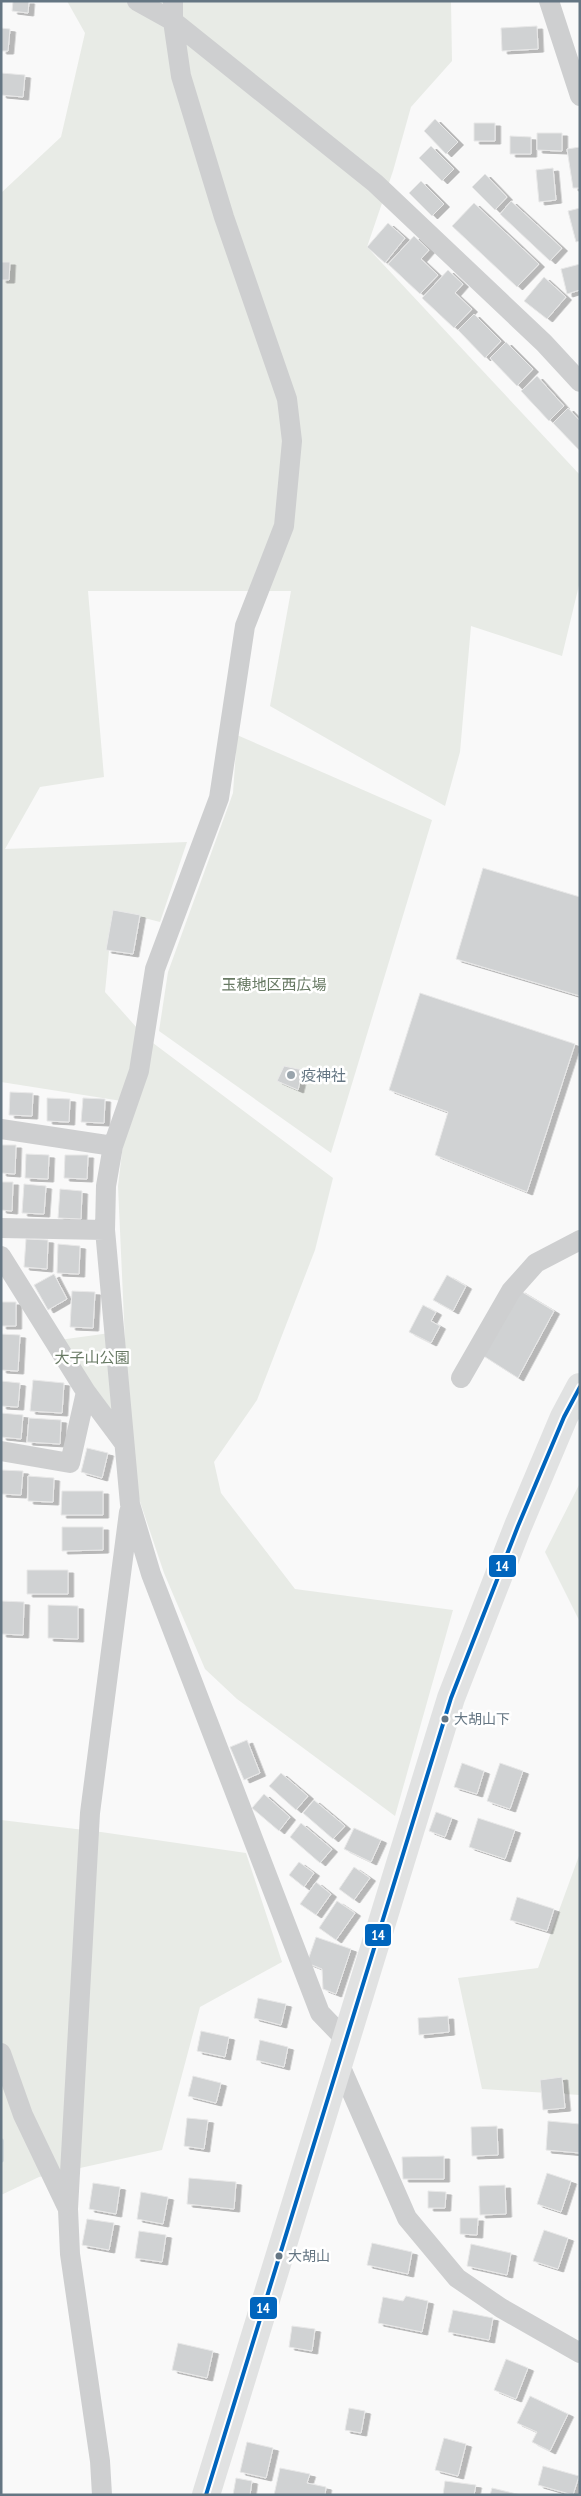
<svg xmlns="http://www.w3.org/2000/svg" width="581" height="2496" font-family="'PT Sans Narrow','Noto Sans JP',sans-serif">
	<defs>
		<filter id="shadow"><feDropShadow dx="5.5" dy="3" stdDeviation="0" flood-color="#0004"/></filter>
	</defs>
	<rect width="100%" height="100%" fill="#f9f9f9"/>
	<path fill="#e8ebe6" d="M67 1H451L452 61 411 107 393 171 367 247 580 475V581L562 656 471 626 460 752 445 806 270 706 291 591H88L104 777 40 787 5 849 187 842 160 922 113 910 105 992 145 1037 333 1178 315 1250 257 1400 214 1462 221 1493 295 1589 453 1610 395 1816 237 1699 205 1669 164 1573 131 1475 118 1186 128 1102 1 1082V193L61 137 85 33Z
		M237 735 432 820 331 1153 159 1031 168 972 233 793Z
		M110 1333 120 1430 59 1340Z
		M580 1483V1622L545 1552Z
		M1 1820 101 1832 246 1853 282 1962 200 2007 162 2150 39 2177 1 2195Z
		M580 1853V2095L482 2089 458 1978 538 1968Z"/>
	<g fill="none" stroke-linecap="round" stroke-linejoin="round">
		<path stroke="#ced6d9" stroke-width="5.5" d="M1 2141V2160"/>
	</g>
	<path fill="#d0d2d3" stroke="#e8e8e8" filter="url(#shadow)" d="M13 1H29L28 13 12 11Z
		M537 26 538 49 502 51 501 28Z
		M1 28 10 29 8 51H1Z
		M1 73 25 75 23 97 1 95Z
		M435 119 458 142 446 154 424 131Z
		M474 123H495V141H474Z
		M537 133H562V151L537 150Z
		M510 136 531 137V154H510Z
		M431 146 454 169 442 181 419 158Z
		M580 147V188H573L567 149Z
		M553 168 556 200 539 202 536 170Z
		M485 174 507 197 495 210 472 187Z
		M421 181 444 204 432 216 409 193Z
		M511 201 562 248 550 261 500 214Z
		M474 203 539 264 517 287 452 226Z
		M580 208V241L576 242 568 211Z
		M388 223 405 238 385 263 367 247Z
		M414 236 429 250 421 259 438 275 420 294 388 264Z
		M1 262H10L9 280H1Z
		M580 264V290L567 294 561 269Z
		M448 270 463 284 455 293 472 309 454 328 422 298Z
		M544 277 566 297 547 319 524 301Z
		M474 314 501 341 485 358 458 330Z
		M506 342 533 369 517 386 490 358Z
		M537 376 564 406 549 421 521 391Z
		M568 408 580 421V451L553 423Z
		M483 868 580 897V996L456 959Z
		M113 910 140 915 133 954 106 950Z
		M420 993 575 1044 527 1192 435 1155 448 1112 389 1090Z
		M284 1066 303 1070 298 1090 277 1081Z
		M10 1092 33 1093 32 1116 9 1115Z
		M47 1098 70 1099 69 1122 47 1121Z
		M83 1098 105 1099 104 1123 81 1122Z
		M1 1145H16L15 1174 1 1173Z
		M26 1154 49 1155 48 1179 25 1178Z
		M65 1155H88L87 1179 64 1178Z
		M1 1182H13L12 1211 1 1210Z
		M24 1184 46 1186 44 1214 22 1213Z
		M60 1189 82 1191 81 1219 58 1218Z
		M26 1239 48 1240 47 1269 24 1267Z
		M58 1244 80 1246 79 1274 57 1273Z
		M54 1274 67 1299 48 1310 34 1285Z
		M447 1275 466 1286 453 1311 433 1300Z
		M519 1290 554 1311 518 1378 482 1355Z
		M72 1291 95 1292 93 1328 70 1327Z
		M1 1302H16V1326H1Z
		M423 1305 436 1312 431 1321 440 1326 431 1343 409 1332Z
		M1 1334 20 1335 18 1371 1 1370Z
		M33 1380 64 1383 62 1413 30 1411Z
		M1 1381 20 1383 18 1407 1 1406Z
		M1 1413 23 1415 21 1439 1 1437Z
		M29 1418 61 1420 60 1444 27 1442Z
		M87 1448 108 1453 102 1478 81 1472Z
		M1 1470 23 1471 21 1495 1 1494Z
		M28 1476 54 1478 53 1502 28 1501Z
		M62 1491H103V1515H61Z
		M62 1527H103V1550L62 1551Z
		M27 1570H68V1594H27Z
		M1 1601 24 1602 23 1635 1 1634Z
		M48 1605 78 1606V1639L48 1638Z
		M247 1740 260 1773 244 1780 230 1747Z
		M462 1763 484 1771 477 1794 454 1787Z
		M500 1763 523 1771 510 1809 487 1801Z
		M281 1773 308 1796 296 1810 269 1786Z
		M264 1794 290 1817 279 1831 252 1808Z
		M314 1800 345 1826 333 1839 303 1813Z
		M436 1812 452 1818 445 1837 429 1831Z
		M478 1818 515 1830 505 1859 469 1847Z
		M301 1823 332 1849 320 1863 290 1837Z
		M354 1828 381 1840 371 1862 344 1849Z
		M299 1862 314 1873 304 1887 289 1875Z
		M354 1867 370 1878 354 1900 339 1889Z
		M316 1882 331 1894 316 1915 300 1904Z
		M517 1897 554 1909 547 1931 510 1920Z
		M337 1901 355 1913 336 1940 319 1928Z
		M316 1937 351 1949 336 1994 323 1989 322 1969 307 1963Z
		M258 1998 286 2004 281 2025 254 2018Z
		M448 2016 449 2032 419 2035 418 2018Z
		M201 2031 229 2037 225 2057 197 2051Z
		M260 2040 288 2047 284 2067 256 2060Z
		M193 2076 221 2083 216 2103 188 2096Z
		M562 2077 565 2108 543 2110 540 2080Z
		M187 2118 208 2120 204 2149 184 2146Z
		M548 2121 580 2124V2153L546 2150Z
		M497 2126 498 2155 472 2156 471 2127Z
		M444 2156V2179H403L402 2157Z
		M547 2173 571 2181 561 2212 537 2204Z
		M189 2178 236 2182 234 2209 187 2204Z
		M93 2183 120 2187 116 2214 89 2209Z
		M505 2185 506 2214 480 2215 479 2186Z
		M428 2191 446 2192 445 2208H428Z
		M141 2192 168 2197 163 2224 137 2219Z
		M460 2218H478L477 2235 460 2234Z
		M87 2219 114 2223 109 2250 82 2245Z
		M544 2230 568 2238 558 2269 533 2261Z
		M139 2231 166 2235 162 2262 135 2258Z
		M372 2243 412 2252 408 2274 367 2265Z
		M471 2244 511 2253 507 2275 467 2266Z
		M406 2296 428 2301 422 2332 378 2323 383 2297 403 2301Z
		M453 2310 493 2318 489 2340 448 2332Z
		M292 2326 315 2329 312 2351 289 2347Z
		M178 2343 213 2351 207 2378 172 2370Z
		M506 2359 528 2368 516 2399 494 2390Z
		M530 2396 568 2414 550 2451 532 2442 537 2432 517 2423Z
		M349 2408 365 2411 361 2433 345 2430Z
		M444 2438 466 2444 458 2476 435 2470Z
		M247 2442 273 2448 266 2478 240 2472Z
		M543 2466 579 2476 573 2495 538 2485Z
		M280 2468 310 2474 307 2483 326 2487 325 2495H274Z
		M236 2478 252 2481 250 2495H233Z
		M445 2481 476 2485 474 2495H443Z
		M492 2488 521 2495H490Z"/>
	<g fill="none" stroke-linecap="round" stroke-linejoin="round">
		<path stroke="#cecfd0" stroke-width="20" d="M137 1 173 21 375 183 544 343 580 382
			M173 1V21L181 76 224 217 287 399 292 441 284 526 245 626 219 798 155 969 139 1071 113 1146 106 1186 105 1230 130 1504 151 1574 320 2013 345 2039
			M549 1 580 96
			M1 1129 113 1146
			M1 1228 105 1230
			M1 1256 86 1392 124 1443
			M461 1378 511 1291 536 1263 580 1240
			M1 1451 70 1463 86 1392
			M1 2053 23 2115 67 2207
			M339 2063 407 2218 457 2278 501 2308 580 2353
			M102 2495 100 2461 70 2254 68 2209 90 1813 129 1512"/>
		<path stroke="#e1e2e2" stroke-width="28" d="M206 2495 451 1698 518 1526 564 1417 580 1387"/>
		<defs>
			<path id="bus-1" d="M206 2495 451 1698 518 1526 564 1417 580 1387"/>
		</defs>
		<use href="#bus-1" stroke="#fff" stroke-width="8"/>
		<use href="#bus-1" stroke="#0065bd" stroke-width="4"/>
	</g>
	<circle fill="#99a4ac" stroke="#fff" stroke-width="2" cx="291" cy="1075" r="5"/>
	<g fill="#657683" stroke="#fff" stroke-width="2">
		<circle cx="445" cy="1719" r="4.5"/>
		<circle cx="279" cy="2256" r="4.5"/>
	</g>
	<g text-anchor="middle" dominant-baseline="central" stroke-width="5" stroke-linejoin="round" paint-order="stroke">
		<g font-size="14" fill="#657683" stroke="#fff" text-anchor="start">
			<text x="454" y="1719">大胡山下</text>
			<text x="288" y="2256">大胡山</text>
		</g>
		<g font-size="15" fill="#687a64" stroke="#fff">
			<text x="274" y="984">玉穂地区西広場</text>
			<text x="92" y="1357">大子山公園</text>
		</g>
		<g font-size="15" fill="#657683" stroke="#fff" text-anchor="start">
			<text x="301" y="1075">疫神社</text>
		</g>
	</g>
	<g stroke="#fff" stroke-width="2">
		<rect x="488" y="1554" width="29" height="24" rx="5" fill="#0065bd"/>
		<rect x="364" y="1923" width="28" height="24" rx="5" fill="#0065bd"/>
		<rect x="249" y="2296" width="29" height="24" rx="5" fill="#0065bd"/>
	</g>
	<g font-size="14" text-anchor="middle" font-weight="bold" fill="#fff">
		<text x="502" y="1571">14</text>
		<text x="378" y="1940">14</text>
		<text x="263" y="2313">14</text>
	</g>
	<rect width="581" height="2496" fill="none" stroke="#657683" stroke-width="5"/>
</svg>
